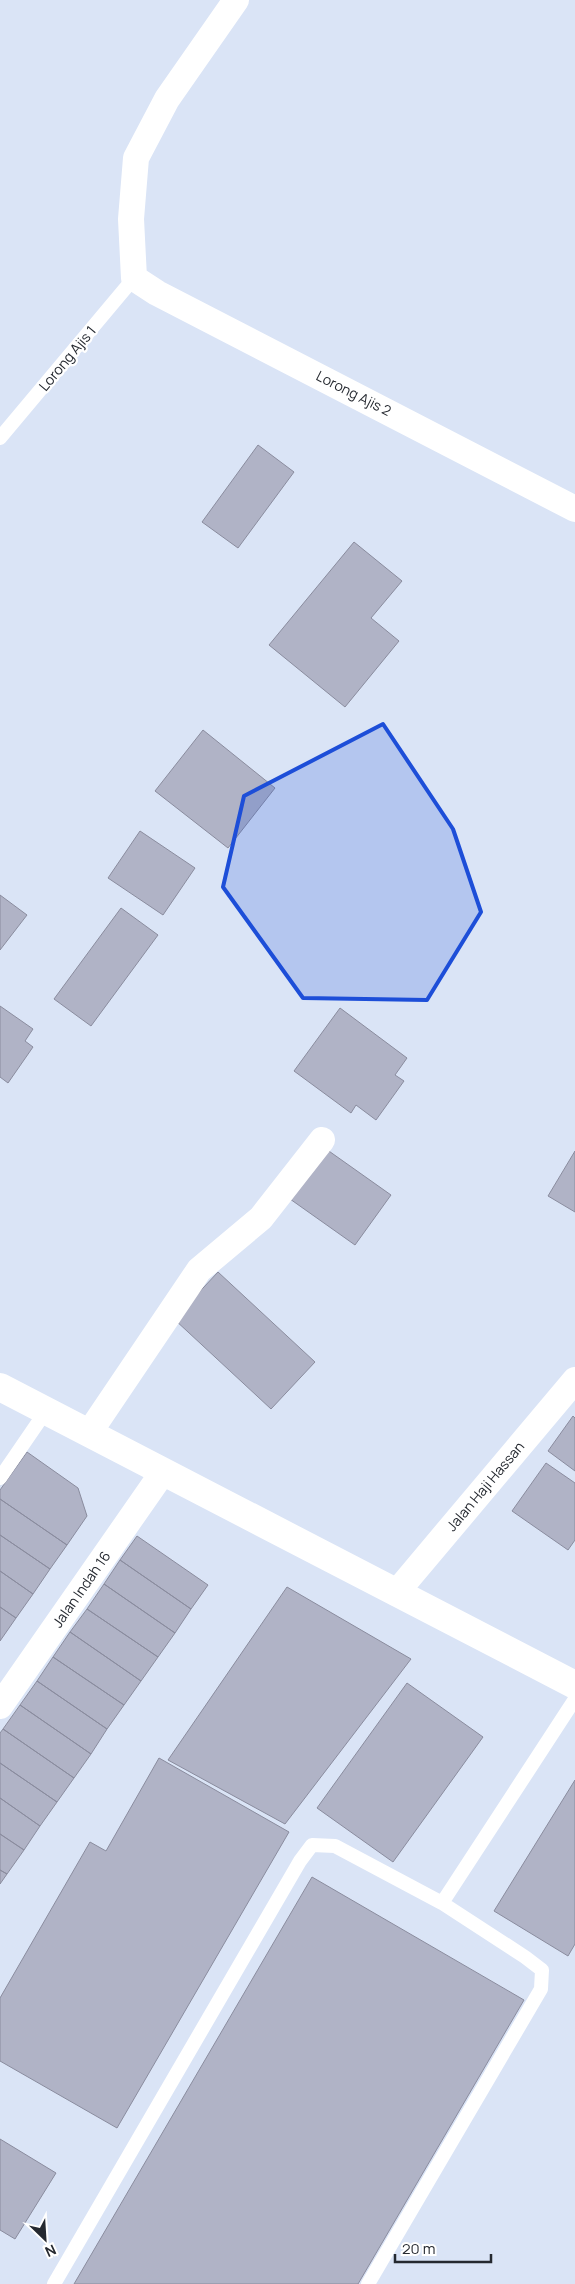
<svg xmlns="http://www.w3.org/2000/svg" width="575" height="2284" font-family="Manrope,sans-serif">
	<rect width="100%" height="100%" fill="#dae4f6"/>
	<path fill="#b0b3c6" stroke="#8a8c9e" d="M258 445 294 472 238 548 202 522Z
		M354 542 402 581 371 618 399 641 345 707 269 645Z
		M203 730 275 788 228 848 155 791Z
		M140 831 195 868 163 915 108 878Z
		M0 895 27 915 0 950Z
		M121 908 158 935 91 1026 54 999Z
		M0 1006 33 1029 25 1041 33 1047 8 1083 0 1077Z
		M340 1008 407 1058 395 1075 404 1081 376 1120 356 1105 351 1113 294 1071Z
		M326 1149 391 1195 355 1245 290 1199Z
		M575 1151V1212L548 1196Z
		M218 1272 315 1362 271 1409 174 1319Z
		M573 1416 575 1418V1471L548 1451Z
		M27 1452 78 1488 87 1516 67 1545 0 1499V1490Z
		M546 1463 575 1483V1540L568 1550 512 1511Z
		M0 1499 67 1545 50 1569 0 1535Z
		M0 1535 50 1569 33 1594 0 1571Z
		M137 1536 208 1585 191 1609 120 1560Z
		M120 1560 191 1609 175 1633 104 1584Z
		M0 1571 33 1594 16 1618 0 1607Z
		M104 1584 175 1633 158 1657 87 1609Z
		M287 1587 411 1659 285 1824 168 1760Z
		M0 1607 16 1618 0 1641Z
		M87 1609 158 1657 141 1681 70 1632Z
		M70 1632 141 1681 124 1705 53 1657Z
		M53 1657 124 1705 107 1729 37 1681Z
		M37 1681 107 1729 91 1754 20 1705Z
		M407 1683 483 1737 393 1862 317 1808Z
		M20 1705 91 1754 74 1778 3 1729Z
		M3 1729 74 1778 57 1802 0 1763V1733Z
		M159 1758 289 1832 117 2128 0 2061V1998L90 1842 106 1851Z
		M0 1763 57 1802 40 1826 0 1798Z
		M575 1780V1944L568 1956 494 1911Z
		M0 1798 40 1826 24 1850 0 1834Z
		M0 1834 24 1850 7 1874 0 1870Z
		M0 1870 7 1874 0 1884Z
		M312 1877 524 2000 358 2284H74Z
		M0 2139 56 2173 15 2239 0 2230Z"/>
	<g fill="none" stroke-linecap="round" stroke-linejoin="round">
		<path stroke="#fff" stroke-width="14" d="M0 438 134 278
			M0 1478 46 1411
			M442 1903 575 1699
			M54 2284 300 1861 312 1845 335 1846 442 1903 525 1957 542 1970 541 1989 368 2284"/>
		<path stroke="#fff" stroke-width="26" d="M236 0 167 99 136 158 131 219 134 278 157 293 575 509
			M89 1433 199 1270 261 1218 322 1140
			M396 1593 575 1380
			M0 1706 163 1472"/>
		<path stroke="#fff" stroke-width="28" d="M0 1387 575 1685"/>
	</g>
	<path fill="#1d4ed8" fill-opacity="0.2" stroke="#1d4ed8" stroke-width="4" stroke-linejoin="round" d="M383 724 453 829 481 912 427 1000 303 998 223 887 244 796Z"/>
	<g text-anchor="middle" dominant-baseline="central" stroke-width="4.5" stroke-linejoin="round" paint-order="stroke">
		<g font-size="14" fill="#252930" stroke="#fff">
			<text transform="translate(67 358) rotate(-50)">Lorong Ajis 1</text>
			<text transform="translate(354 393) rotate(27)">Lorong Ajis 2</text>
			<text transform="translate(485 1486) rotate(-50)">Jalan Haji Hassan</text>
			<text transform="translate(81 1589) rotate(-55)">Jalan Indah 16</text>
		</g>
	</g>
	<g transform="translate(45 2239) rotate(155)" stroke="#ffffff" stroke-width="4" paint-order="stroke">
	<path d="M0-4L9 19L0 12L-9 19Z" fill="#252930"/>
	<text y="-8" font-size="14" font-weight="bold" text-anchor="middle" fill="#252930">N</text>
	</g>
	<path d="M395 2254v8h96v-8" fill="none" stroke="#252930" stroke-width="2.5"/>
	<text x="402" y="2254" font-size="15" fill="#252930" stroke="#ffffff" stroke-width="4" paint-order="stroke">20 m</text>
</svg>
